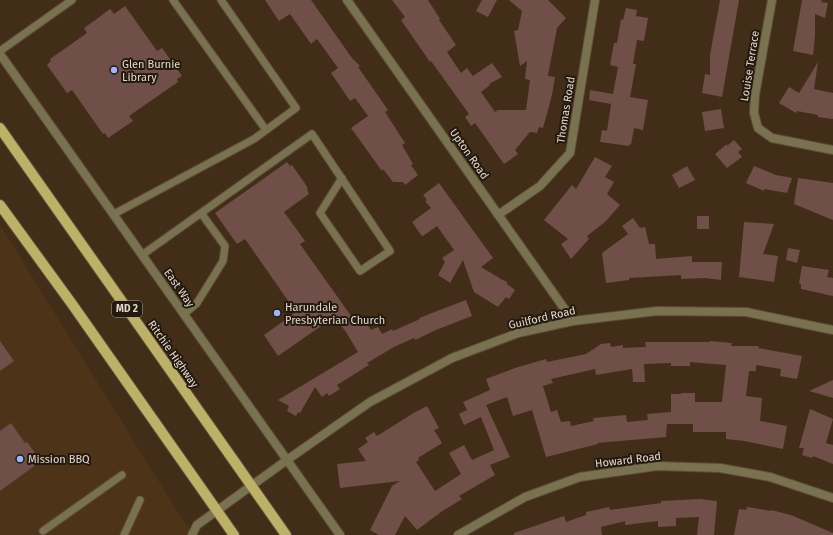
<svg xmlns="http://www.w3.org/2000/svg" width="833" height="535" font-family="'Fira Sans',sans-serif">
	<rect width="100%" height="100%" fill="#422e18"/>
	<path fill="#4d3418" d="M0 225 180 516 195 535H0Z"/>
	<path fill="#6f4f47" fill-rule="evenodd" d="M265 0H311L352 58 360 66 358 67 388 110 385 112 405 143 402 145 413 164 411 165 418 175 405 185 403 182H393L383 169 382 171 351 128 368 116 355 98 350 101 331 73 338 68 317 39 311 44 290 14 279 21Z
		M392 0H428L440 19 439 20 456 45 447 52 461 73 467 68 473 76 492 63 502 77 489 84 490 85 481 92 495 112 498 110H526L530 80 525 79 527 61 520 66 514 31 518 30 522 11 509 0H548L566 18 557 28 548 75V76L555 77 552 95 543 128 539 127 537 133 530 132 515 150 518 154 504 164 475 123 471 126 465 117 469 114 431 61 430 62 401 20 405 17Z
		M482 0H497L488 17 476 11Z
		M720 0H739L722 97 702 93 705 74 710 75V55Z
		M802 0H822L821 2 828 3 825 18 815 14V36L813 55 793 51Z
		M125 6 157 51 162 48 182 76 177 79 178 82 129 116 133 121 108 138 105 133 103 134 72 90 67 93 47 65 51 61 50 59 87 33 84 28 98 18 110 9 114 14Z
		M626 8 637 10 636 16 648 18 644 41 637 40 633 64H636L630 97 648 100 643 130 634 128 631 145 629 144V146L600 142 602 130 607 131 611 104 589 100 590 90 613 94 618 67 610 65 614 43H617L621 19 623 20Z
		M818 62 814 89 833 93V119L818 117V115L797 111 796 113 779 103 789 87 799 93Z
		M721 109 724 128 705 131 702 112Z
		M734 140 742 149 738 152 742 157 727 168 715 154 727 144V146Z
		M595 157 612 166 605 177 614 182 607 194 620 205 605 222 587 236 589 239 571 259 561 244 568 239 544 220 572 185 576 189Z
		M287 162 290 166 292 165 308 188 307 189 309 194 284 212 305 241 300 244 356 323 364 318 371 330 378 327 382 334 392 329 393 331 420 319 419 318 466 300 472 316 436 330 415 340 414 338 394 347 367 363 369 365 337 385 340 389 329 396 327 393 322 397 315 387 300 413 298 412 296 416 287 411 289 406 278 400 358 352 346 332 334 317 278 356 264 335 296 312 245 239 237 244 215 213Z
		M687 166 695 180 679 188 672 175Z
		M754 166 776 175 792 178 787 193 764 189V191L746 183Z
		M798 178 833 183V220L794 204Z
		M439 183 493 258 481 267 501 279 507 282V284L515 290 509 299 506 297 498 307 474 292 463 260 450 283 438 275 445 262 442 258 454 250 437 226 423 236 421 235 412 222 431 208 425 201 427 200 423 195Z
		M697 216H709V229H697Z
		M633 218 640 228 645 227 649 244H655L656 259 692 256V262H722L721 280 705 278 681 279V275L629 278V280L606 283 602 253 628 234 622 226Z
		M744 222 774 224 763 254 778 256 774 282 739 277Z
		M788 248 800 250 797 263 786 260Z
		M802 266 829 270 827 277 833 278V296L801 289V284L799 283Z
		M0 341 14 361 0 371Z
		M710 341 732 343 731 346H759L758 348 802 356 797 379 780 376 781 369 756 365V371H749L746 396 762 398 760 421 787 426 783 449 744 441 726 439V432H693V424H667L666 437 597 443 598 444 546 457 532 410 513 416 507 397 486 405 510 457 490 465 495 475 459 496 462 499 441 512 417 530 405 516 395 535H379L370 530 392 486 400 481 340 488 337 464 366 461 358 449 368 442 365 438 374 432 377 436 412 414 427 406 439 428 434 430 442 443 418 458 419 460 416 462 435 491 461 474 449 453 464 445 472 460 494 450 481 417 464 425 459 414 467 410 463 402 490 390 486 379 515 368 546 359 547 362 586 354 601 344 610 343 611 347 623 345V348L646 347 645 342H710ZM690 362 726 365 722 402H695V393H681V394H671V412L647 414 648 420 627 422 626 415 593 418 594 421 571 426 570 421 561 422 557 410 551 412 543 386 553 383 551 379 595 369 596 375 632 369 633 382H645L644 364 671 363V366H690Z
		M833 380V398L809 391Z
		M810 409 833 419 826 443 833 445V464L813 456 812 458 802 455 804 448H799Z
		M11 423 25 443 27 442 38 457 36 459 37 461 35 462 37 464 0 491V431Z
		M700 499 716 501 717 502 714 535H697L699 517 676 518V526L658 527V521L625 525V521L601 527 602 535H514V533L564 516 566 522 586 515V512L609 507 610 510 661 503V501Z
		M747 507 771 511V510L791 515 833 533V535H734L739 509 746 510Z"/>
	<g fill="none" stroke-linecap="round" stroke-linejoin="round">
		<defs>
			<path id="lane" d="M173 0 266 130
				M0 51 72 0
				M114 214 254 139 296 108 221 0
				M142 255 312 134 390 251 360 271 320 213 342 178
				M184 314 197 303 223 261 225 246 201 213
				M43 531 122 475
				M124 535 140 500"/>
			<path id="street" d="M347 0 573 321
				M772 0 755 95 754 113 758 128 772 138 833 150
				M0 54 340 535
				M498 215 540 186 570 153 595 0
				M192 535 197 525 287 460 370 402 452 358 518 333 573 321 657 311 746 312 833 330
				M458 535 525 497 580 477 657 466 720 468 770 477 833 498"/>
			<path id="primary" d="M0 128 286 535
				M0 205 72 304 234 535"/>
		</defs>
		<use href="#lane" stroke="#5f4c38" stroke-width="9"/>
		<use href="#street" stroke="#5f4c38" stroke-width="10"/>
		<use href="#primary" stroke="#5f4c38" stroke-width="12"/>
		<use href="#lane" stroke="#787250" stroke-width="7"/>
		<use href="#street" stroke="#787250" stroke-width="8"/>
		<use href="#primary" stroke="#bdb067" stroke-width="10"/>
	</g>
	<g fill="#98b5fd" stroke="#22190f" stroke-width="1.5">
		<circle cx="114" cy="70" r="4"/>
		<circle cx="277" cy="313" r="4"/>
		<circle cx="20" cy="459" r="4"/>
	</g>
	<g text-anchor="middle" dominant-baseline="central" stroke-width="4" stroke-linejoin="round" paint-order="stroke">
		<rect fill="#22190f" stroke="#a99e92" stroke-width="1" x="112" y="301" width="30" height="16" rx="3"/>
		<g font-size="10" font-weight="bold" fill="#e3d7ca">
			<text x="127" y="309">MD 2</text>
		</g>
		<g font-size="11" fill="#e3d7ca" stroke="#22190f" text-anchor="start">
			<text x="122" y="64">Glen Burnie<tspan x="122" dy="13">Library</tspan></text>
			<text x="285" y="307">Harundale<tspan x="285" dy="13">Presbyterian Church</tspan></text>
			<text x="28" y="459">Mission BBQ</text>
		</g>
		<g font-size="11" fill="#e3d7ca" stroke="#22190f">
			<text transform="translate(750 66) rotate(-81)">Louise Terrace</text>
			<text transform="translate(566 110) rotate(-81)">Thomas Road</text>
			<text transform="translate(469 154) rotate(55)">Upton Road</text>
			<text transform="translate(179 288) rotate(55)">East Way</text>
			<text transform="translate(542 318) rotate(-13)">Guilford Road</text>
			<text transform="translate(173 354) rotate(55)">Ritchie Highway</text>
			<text transform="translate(628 460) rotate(-7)">Howard Road</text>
		</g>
	</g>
</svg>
